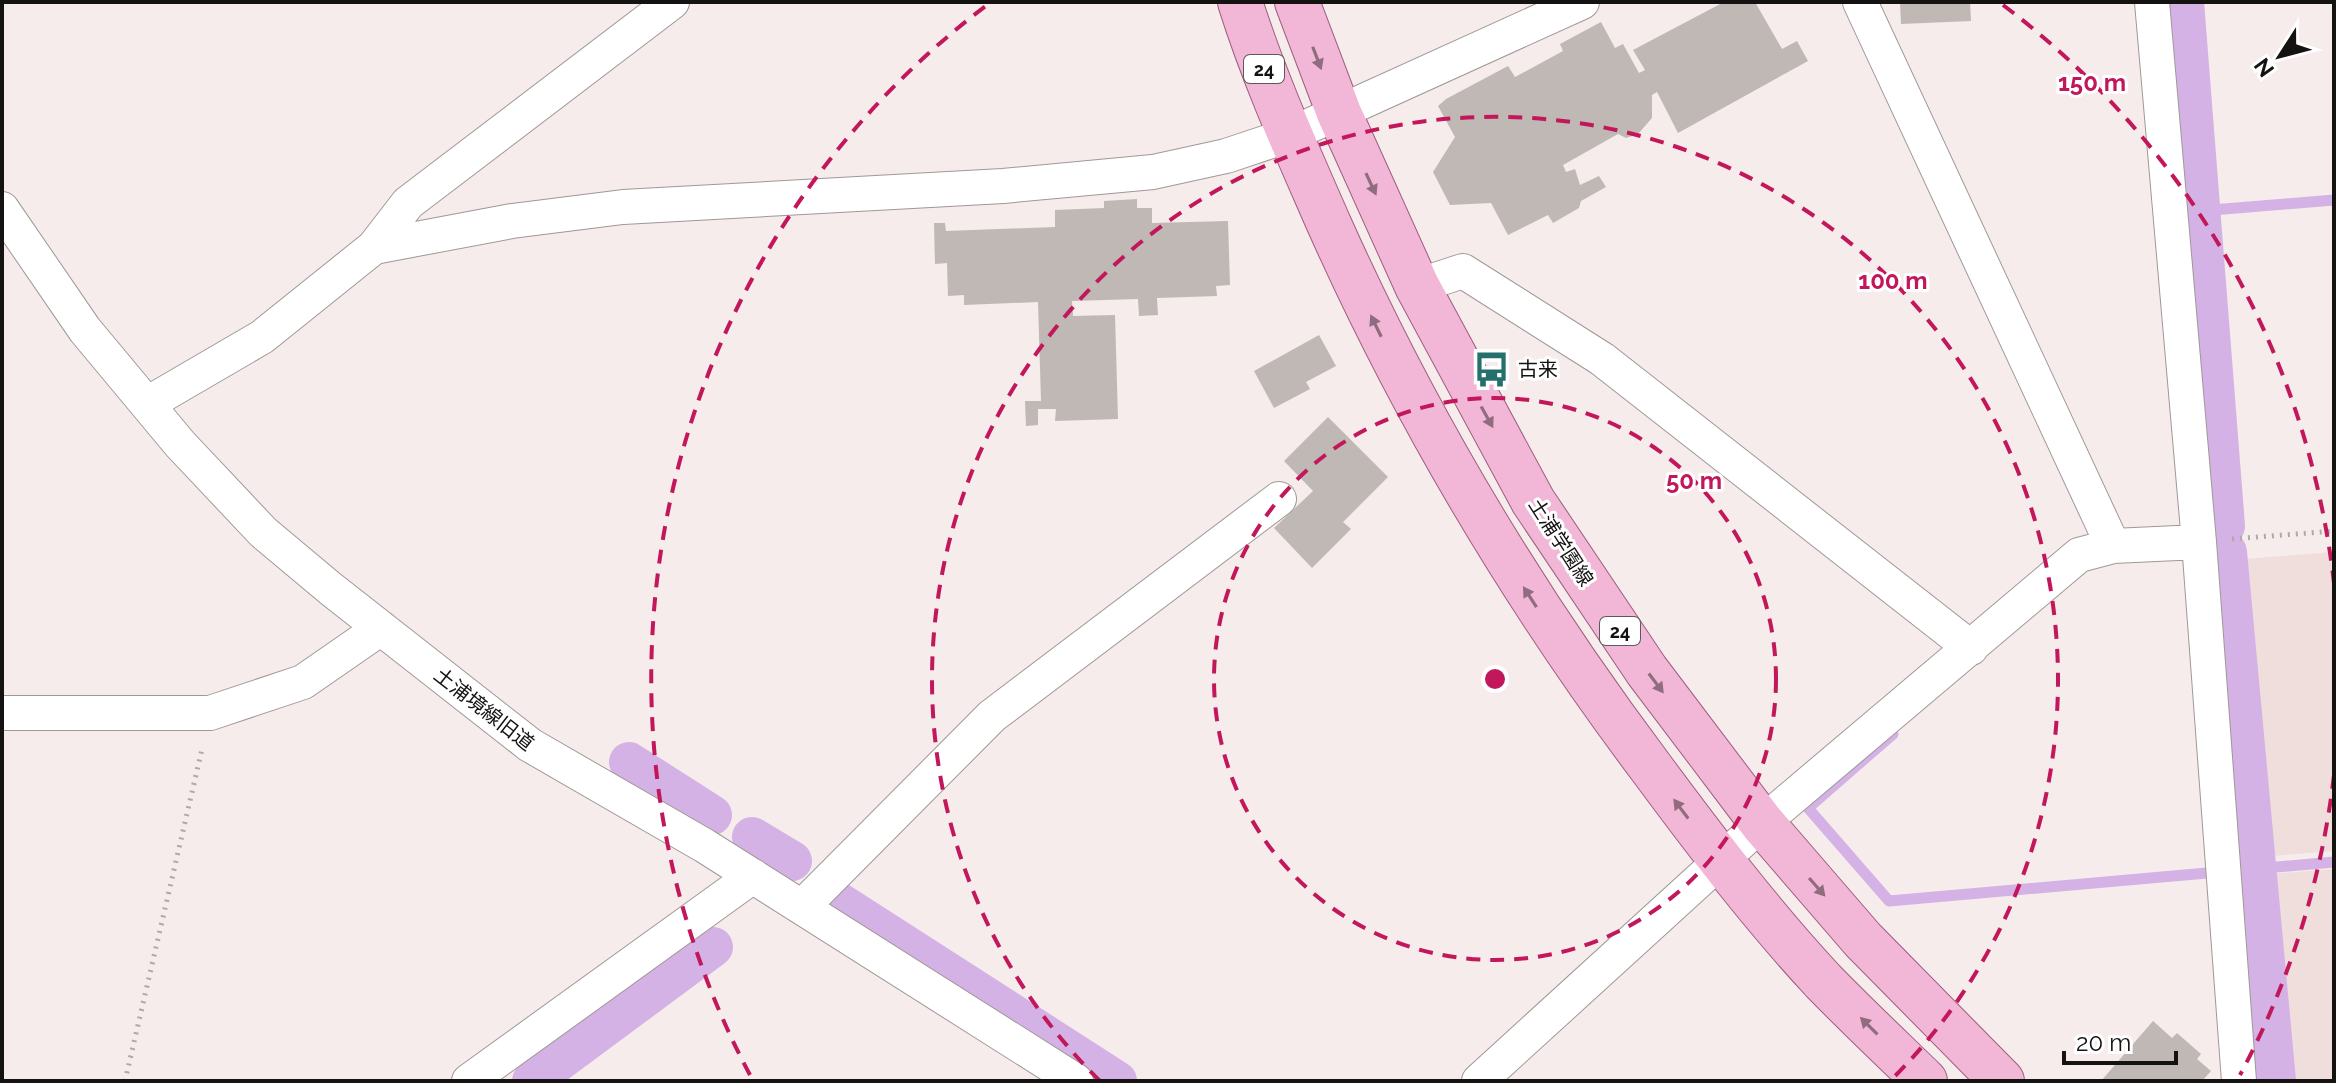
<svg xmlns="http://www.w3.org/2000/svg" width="2336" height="1083" font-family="Raleway,'Noto Sans JP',sans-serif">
	<rect width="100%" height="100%" fill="#f5eceb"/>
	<path fill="#efdedc" d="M2334 552V851L2271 856 2244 559Z
		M2334 869V1081H2291L2268 874Z"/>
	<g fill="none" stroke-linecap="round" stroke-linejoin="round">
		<path stroke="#d4b2e5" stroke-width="11" d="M2200 211 2334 200
			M1893 734 1808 808 1889 901 2207 873
			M2254 869 2334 862"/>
		<path stroke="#d4b2e5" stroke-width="40" d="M2184 2 2225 526
			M2227 552 2276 1081
			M629 762 712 815
			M752 837 792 861
			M837 901 1117 1081
			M532 1081 713 947"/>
	</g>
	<path fill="#bfb8b4" d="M1724 2H1755L1782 49 1797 41 1808 61 1678 133 1657 92 1652 95V118L1638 134 1626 138 1618 134 1563 165 1566 172 1575 169 1580 185 1599 176 1606 187 1581 201 1579 208 1553 223 1548 215 1508 235 1491 203 1450 205 1433 172 1455 137 1438 106 1446 99 1508 66 1515 77 1563 51 1560 44 1601 22 1615 48 1623 44 1639 73 1645 70 1633 50Z
		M1900 2H1970L1971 21 1901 24Z
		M1137 199V208H1152V223L1228 221 1230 285 1216 286 1217 296 1157 298 1158 315 1139 316 1138 299 1072 301 1073 316 1115 315 1118 419 1055 421 1056 409H1038V425L1026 426 1025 401H1041L1038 302 964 305V295L948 296 947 263 935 264 934 223H945L946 231 1055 227V210L1104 208V201Z
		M1319 335 1336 366 1306 382 1310 389 1274 408 1254 371Z
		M1328 417 1388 477 1343 522 1351 529 1312 568 1274 528 1313 491 1284 461Z
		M2153 1021 2172 1038 2177 1033 2201 1054 2197 1059 2211 1071 2202 1081H2101Z"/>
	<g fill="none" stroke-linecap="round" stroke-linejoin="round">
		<defs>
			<path id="minor" d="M1860 2 2113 546
				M2152 2 2199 542 2239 1081
				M2 209 85 330 180 444 263 532 331 589 530 745 705 846 1076 1081
				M374 247 512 221 623 207 1003 186 1153 172 1226 156 1289 135 1582 2
				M1417 286 1463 271 1602 359 1971 648
				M147 404 262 337 374 247 408 203 672 2
				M2 713H210L303 682 381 628
				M802 907 992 716 1279 499
				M469 1081 753 876
				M1479 1081 1762 823 2079 555 2113 546 2199 542"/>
			<path id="primary" d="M1240 2C1264 78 1297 151 1329 224 1416 419 1524 599 1652 769 1706 842 1761 914 1823 981 1856 1015 1891 1048 1925 1081
				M1297 2 1339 113 1417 286 1533 501 1647 671 1762 823 1863 940 2002 1081"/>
		</defs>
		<use href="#minor" stroke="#a09897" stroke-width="36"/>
		<use href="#primary" stroke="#9f5d7f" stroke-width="46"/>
		<path stroke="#b0a9a8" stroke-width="5" stroke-dasharray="2 6" stroke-linecap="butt" d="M2232 539 2334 531
			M125 1081 202 749"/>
		<use href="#minor" stroke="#fff" stroke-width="34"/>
		<use href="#primary" stroke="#f2b6d6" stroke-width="44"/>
	</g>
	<defs><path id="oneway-solid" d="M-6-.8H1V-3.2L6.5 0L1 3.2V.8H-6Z" transform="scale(2)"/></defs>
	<g fill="#8f6d7e">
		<use href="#oneway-solid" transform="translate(1317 58) rotate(69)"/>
		<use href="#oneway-solid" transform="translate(1371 184) rotate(65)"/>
		<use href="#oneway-solid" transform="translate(1376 326) rotate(-116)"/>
		<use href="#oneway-solid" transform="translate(1487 417) rotate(61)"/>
		<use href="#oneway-solid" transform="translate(1530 597) rotate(-123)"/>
		<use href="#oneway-solid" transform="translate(1656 683) rotate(53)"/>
		<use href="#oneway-solid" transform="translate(1681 809) rotate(-127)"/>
		<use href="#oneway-solid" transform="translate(1817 887) rotate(49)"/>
		<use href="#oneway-solid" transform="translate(1869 1026) rotate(-135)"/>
	</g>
	<g fill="none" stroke="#c2185b" stroke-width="4" stroke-dasharray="14 10">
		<circle cx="1495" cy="679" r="281"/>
		<path d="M1100 1081A563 563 0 1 1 1890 1081"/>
		<path d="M2334 775A844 844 0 0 1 2240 1075M750 1075A844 844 0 0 1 987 5M2003 5A844 844 0 0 1 2334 583"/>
	</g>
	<defs>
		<symbol id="bus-bare" viewBox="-9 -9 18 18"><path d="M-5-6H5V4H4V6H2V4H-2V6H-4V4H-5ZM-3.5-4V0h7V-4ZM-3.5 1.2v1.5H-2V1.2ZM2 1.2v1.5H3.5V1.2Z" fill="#25706d" stroke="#fff" stroke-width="2.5" paint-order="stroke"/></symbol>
	</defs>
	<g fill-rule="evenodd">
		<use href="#bus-bare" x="1466" y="344" width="51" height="51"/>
	</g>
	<g text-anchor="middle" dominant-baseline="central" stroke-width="6" stroke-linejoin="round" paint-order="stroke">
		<g fill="#fff" stroke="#5b5a59" stroke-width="2">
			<rect x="1244" y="55" width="40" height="28" rx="6"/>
			<rect x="1600" y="617" width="40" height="28" rx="6"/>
		</g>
		<g font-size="18" font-weight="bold" fill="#151312">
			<text x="1264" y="69">24</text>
			<text x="1620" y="631">24</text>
		</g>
		<g font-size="20" fill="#151312" stroke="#fff" text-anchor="start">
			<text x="1518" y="369">古来</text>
		</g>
		<g font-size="20" fill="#151312" stroke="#fff">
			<text transform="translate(1561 542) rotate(57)">土浦学園線</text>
			<text transform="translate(484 709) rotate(38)">土浦境線旧道</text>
		</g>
	</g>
	<circle cx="1495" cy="679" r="12" fill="#c2185b" stroke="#fff" stroke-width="4"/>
	<g font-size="24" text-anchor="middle" font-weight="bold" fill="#c2185b" stroke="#fff" stroke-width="6" stroke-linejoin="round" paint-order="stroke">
		<text x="2092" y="91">150 m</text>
		<text x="1893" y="289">100 m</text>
		<text x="1694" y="489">50 m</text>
	</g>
	<rect width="2336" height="1083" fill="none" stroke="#151312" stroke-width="8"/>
	<g transform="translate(2280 56) rotate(234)" stroke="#ffffff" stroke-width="6" paint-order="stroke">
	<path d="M0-6L14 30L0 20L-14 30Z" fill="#151312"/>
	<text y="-12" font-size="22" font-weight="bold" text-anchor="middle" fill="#151312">N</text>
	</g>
	<path d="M2064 1051v12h112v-12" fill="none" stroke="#151312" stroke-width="4"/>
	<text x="2076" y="1051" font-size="24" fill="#151312" stroke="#ffffff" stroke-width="6" paint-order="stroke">20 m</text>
</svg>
